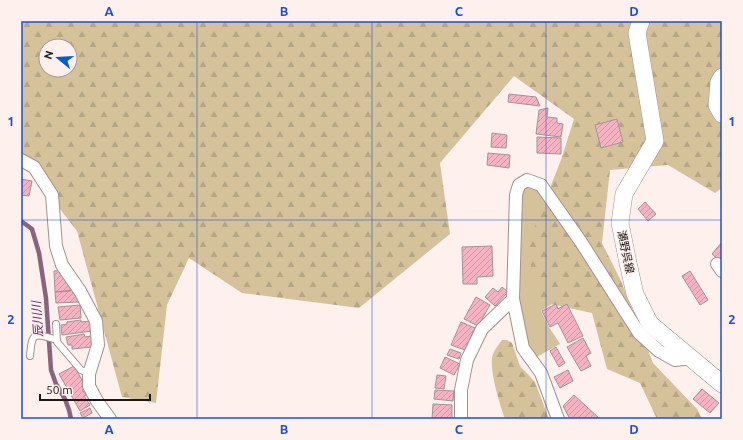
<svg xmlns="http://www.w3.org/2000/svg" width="743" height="440" font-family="Ubuntu,'Noto Sans JP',sans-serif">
	<defs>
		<pattern id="forest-firs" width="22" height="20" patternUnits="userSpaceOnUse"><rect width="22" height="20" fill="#d5c29b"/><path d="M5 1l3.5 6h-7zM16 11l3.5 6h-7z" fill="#b6a685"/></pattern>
		<pattern id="building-hatch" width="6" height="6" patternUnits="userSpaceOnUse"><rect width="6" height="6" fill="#f7b2c1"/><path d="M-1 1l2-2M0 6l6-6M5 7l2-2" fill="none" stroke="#d398a5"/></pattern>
	</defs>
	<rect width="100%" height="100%" fill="#fef0ed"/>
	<path fill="#d5c29b" d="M528 183 540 188 554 210 558 300 541 311 549 327 560 344 533 359 524 346 515 298 517 197Z"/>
	<path fill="url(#forest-firs)" fill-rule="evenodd" d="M21 21H722V188L715 193 668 165 610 170 602 243 621 281 653 363 697 409 702 419H657L640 383 607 369 592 313 541 302 526 248 561 160 574 119 514 76 440 163 450 234 359 308 242 293 189 258 167 305 156 403 122 397 77 231 21 159ZM46 46H70V70H46Z
		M502 340H507L512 343 520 366 535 382 549 419H505C500 404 488 368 493 354 495 349 499 344 502 340Z"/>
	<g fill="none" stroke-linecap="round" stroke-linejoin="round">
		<path stroke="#8a637d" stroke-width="4.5" d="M21 221 32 229 39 253 46 298 51 370 56 384 65 399 69 410 71 419"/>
	</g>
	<path fill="url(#building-hatch)" stroke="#a19496" d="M509 94 536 97 540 106 508 102Z
		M548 108 547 117 557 118V123L563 124 561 137 536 134 539 110Z
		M617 119 623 142 601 148 595 125Z
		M492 133 507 135 506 148 491 147Z
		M537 137 561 138V154L537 153Z
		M488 153 510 155 509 168 487 165Z
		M21 179 32 181 29 196 21 195Z
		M645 202 656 214 648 221 638 209Z
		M722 242V263L712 254Z
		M492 246 493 276 477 277V284H463L462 247Z
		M70 270V291L55 292 54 271Z
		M690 271 708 300 700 305 682 276Z
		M502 287 508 292 495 306 485 297 493 288 498 292Z
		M75 290 79 302 56 303 55 292Z
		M476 297 490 305 478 326 464 319Z
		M556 304 558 309 567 304 583 336 568 343 558 323 550 327 542 311Z
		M80 305 81 318 60 320 58 307Z
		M81 320V322L90 321 92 331 62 335 61 325 67 324V322Z
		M461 322 475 328 465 350 451 345Z
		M84 334 85 337 91 336 92 347 72 349V345H68L66 337Z
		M583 338 591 353 586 356 591 366 581 371 567 347Z
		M556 347 565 363 559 367 550 351Z
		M450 349 461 353 459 359 447 355Z
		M445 357 460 364 454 375 440 368Z
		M74 366 86 387 82 390 86 395 84 396 90 405 80 411 59 374Z
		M568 370 573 381 560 388 554 377Z
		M437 375 446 376 444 389 435 388Z
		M702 389 719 403 710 413 693 399Z
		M435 390 454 391 453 401 434 399Z
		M574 395 600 419H570L563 406Z
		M433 404 452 405V419H432Z
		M90 408 92 413 83 418 80 413Z"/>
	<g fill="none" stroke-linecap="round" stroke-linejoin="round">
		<defs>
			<path id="service" d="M56 324 57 342 81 370 89 374
				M30 356C32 331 34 333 57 340"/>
			<path id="minor" d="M21 160 34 167 52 195 56 246 62 265 80 291 96 321 98 345 89 374V386L97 401 110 419
				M717 264 722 271
				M461 419V390L467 360 482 329 513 299
				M558 419 541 373 523 348 513 299 516 195 519 185 527 180 541 185 581 242 639 333 659 351 675 360 692 358"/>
			<path id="secondary" d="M641 21 637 33 655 141 624 194 620 223 628 263 635 294 650 324 722 384
				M722 77 719 82 717 105 722 114"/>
		</defs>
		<use href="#service" stroke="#9f928f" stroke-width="8"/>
		<use href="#minor" stroke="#9f928f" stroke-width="14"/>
		<use href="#secondary" stroke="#9f928f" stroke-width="18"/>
		<use href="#service" stroke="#fff" stroke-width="6"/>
		<use href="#minor" stroke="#fff" stroke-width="12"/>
		<use href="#secondary" stroke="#fff" stroke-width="17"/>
	</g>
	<path fill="none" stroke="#1d4ed8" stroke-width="1" stroke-opacity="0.55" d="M197 21V419M372 21V419M546 21V419M21 220H722"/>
	<g text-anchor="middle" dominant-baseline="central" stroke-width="3" stroke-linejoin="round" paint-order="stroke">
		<g font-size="11" fill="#1c1817" stroke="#fef0ed">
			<text transform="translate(626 252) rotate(78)">瀬野呉線</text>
		</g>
		<g font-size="12" font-style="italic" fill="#6a295a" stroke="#fef0ed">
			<text transform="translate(37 319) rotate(-94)">辰川川</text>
		</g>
	</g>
	<rect width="743" height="440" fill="none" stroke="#fef0ed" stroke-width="44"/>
	<g transform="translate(58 58) rotate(288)"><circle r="19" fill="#fef0ed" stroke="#a49a97"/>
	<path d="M0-3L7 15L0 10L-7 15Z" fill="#025ec7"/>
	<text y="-6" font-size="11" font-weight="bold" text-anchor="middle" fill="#1c1817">N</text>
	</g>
	<path d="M40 394v6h110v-6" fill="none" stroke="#1c1817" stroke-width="2"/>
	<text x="46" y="394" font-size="12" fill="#1c1817" stroke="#fef0ed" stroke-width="3" paint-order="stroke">50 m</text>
	<rect x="22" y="22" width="699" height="396" fill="none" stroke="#1d4ed8" stroke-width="1.5"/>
	<g font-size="13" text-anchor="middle" font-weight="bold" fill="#1d4ed8">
		<text x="109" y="16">A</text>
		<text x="284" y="16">B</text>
		<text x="459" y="16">C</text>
		<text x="634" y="16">D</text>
		<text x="11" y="126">1</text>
		<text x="732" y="126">1</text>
		<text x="11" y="324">2</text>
		<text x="732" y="324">2</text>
		<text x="109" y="434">A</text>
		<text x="284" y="434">B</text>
		<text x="459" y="434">C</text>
		<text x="634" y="434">D</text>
	</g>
</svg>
